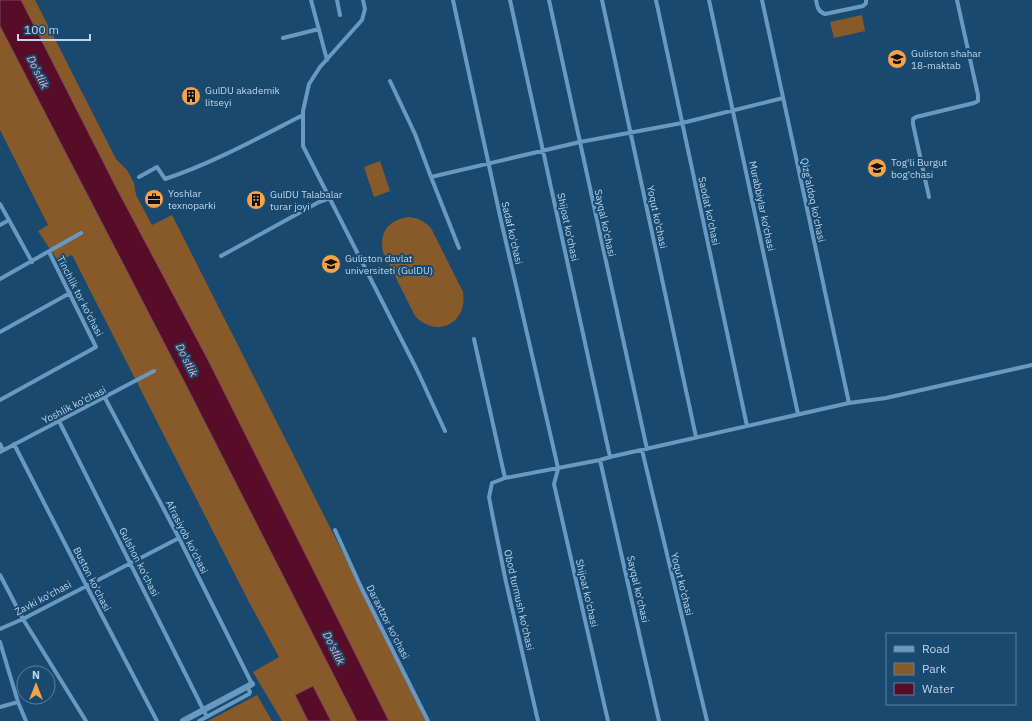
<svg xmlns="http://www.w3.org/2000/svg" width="1032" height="721" font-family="'IBM Plex Sans',sans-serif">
	<rect width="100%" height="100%" fill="#19496e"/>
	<path fill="#895a29" d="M0 0H35L116 159 127 170 134 183 136 195 152 225 172 215 428 721H282L253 672 279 657 249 602 72 255 58 261 38 231 48 225 0 130Z
		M862 15 865 31 834 38 830 22Z
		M380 161 390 191 374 197 364 167Z
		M409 217C418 218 424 221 431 228L463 292C468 323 437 339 415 316L383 252C379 232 388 220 409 217Z
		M257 695 272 721H208Z"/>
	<path fill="#570c27" stroke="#764962" d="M0 0H21L118 191 207 358 389 721H357L187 387 0 26Z
		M313 686 331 721H308L295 695Z"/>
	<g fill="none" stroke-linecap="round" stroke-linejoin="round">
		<path stroke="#6899c2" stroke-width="4" d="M311 0 327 60
			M337 0 340 15
			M363 0 365 9 362 20 320 67 309 84 303 111V146L417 370 445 431
			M453 0 500 216 556 459 558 469 554 484 608 721
			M510 0 610 457
			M549 0 647 449
			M602 0 696 437
			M656 0 747 426
			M709 0 798 414
			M762 0 849 403
			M816 0C817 6 818 12 825 14L863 6 866 3V0
			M283 38 319 29
			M390 81 415 134 431 177
			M139 177 157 167 165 179C213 163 258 138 303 115
			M929 197 913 124V119L916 117 974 103 978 101V95L957 0
			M0 204 9 220
			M0 225 9 220 32 262
			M459 248 431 177 580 142 682 123 783 98
			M221 256 319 202 330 198
			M0 279 81 233
			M0 332 70 293
			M474 339 505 478
			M105 398 179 538 252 684
			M0 400 96 347 49 252
			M59 421 207 717
			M0 444 3 450
			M14 444 86 585 157 721
			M642 450 707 721
			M0 452 154 371
			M600 460 659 721
			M335 530 360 585 428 721
			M0 575 23 619 86 721
			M0 629 23 619 179 538
			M0 642 18 702 26 721
			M0 707 18 702
			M199 721 249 694 250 692 247 686
			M538 721 506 582 493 518 489 497 492 483 505 478 600 460 610 457 849 403 886 398 1032 365"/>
		<path stroke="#6899c2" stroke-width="6" d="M183 721 252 684"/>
	</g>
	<defs>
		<symbol id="school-disc" viewBox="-11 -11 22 22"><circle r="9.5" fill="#f6a246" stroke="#19496e"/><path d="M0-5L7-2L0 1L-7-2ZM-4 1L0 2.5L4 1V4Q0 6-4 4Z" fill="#111"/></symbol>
		<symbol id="building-disc" viewBox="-11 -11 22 22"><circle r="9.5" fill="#f6a246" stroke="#19496e"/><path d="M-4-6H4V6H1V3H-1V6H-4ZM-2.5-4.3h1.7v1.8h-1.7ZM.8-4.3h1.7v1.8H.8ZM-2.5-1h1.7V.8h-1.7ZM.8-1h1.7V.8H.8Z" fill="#111"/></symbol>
		<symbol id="office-disc" viewBox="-11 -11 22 22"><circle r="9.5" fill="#f6a246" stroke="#19496e"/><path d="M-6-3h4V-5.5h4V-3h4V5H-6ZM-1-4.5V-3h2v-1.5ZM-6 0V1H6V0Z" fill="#111"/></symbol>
		<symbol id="university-disc" viewBox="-11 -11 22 22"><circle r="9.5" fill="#f6a246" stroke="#19496e"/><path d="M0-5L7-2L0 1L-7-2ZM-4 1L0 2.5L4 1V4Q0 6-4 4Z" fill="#111"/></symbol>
	</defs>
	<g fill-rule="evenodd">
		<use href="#school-disc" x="886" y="48" width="22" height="22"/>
		<use href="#building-disc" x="180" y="85" width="22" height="22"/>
		<use href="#school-disc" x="866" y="157" width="22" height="22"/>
		<use href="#office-disc" x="143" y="188" width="22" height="22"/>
		<use href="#building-disc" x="245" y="189" width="22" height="22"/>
		<use href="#university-disc" x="320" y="253" width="22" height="22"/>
	</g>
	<g text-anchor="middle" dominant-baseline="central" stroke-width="4" stroke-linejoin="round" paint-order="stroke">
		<g font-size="10" fill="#bdd6ec" stroke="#19496e" text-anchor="start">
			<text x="911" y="53">Guliston shahar<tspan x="911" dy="12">18-maktab</tspan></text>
			<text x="205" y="90">GulDU akademik<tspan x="205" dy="12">litseyi</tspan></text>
			<text x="891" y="162">Tog'li Burgut<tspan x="891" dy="12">bog'chasi</tspan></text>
			<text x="168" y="193">Yoshlar<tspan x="168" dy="12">texnoparki</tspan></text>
			<text x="270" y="194">GulDU Talabalar<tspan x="270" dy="12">turar joyi</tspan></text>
			<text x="345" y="258">Guliston davlat<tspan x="345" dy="12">universiteti (GulDU)</tspan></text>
		</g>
		<g font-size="10" fill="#bdd6ec" stroke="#19496e">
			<text transform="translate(813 200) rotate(78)">Qizg'aldoq ko'chasi</text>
			<text transform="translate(762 206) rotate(78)">Murabbiylar ko'chasi</text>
			<text transform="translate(709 211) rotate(78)">Saodat ko'chasi</text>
			<text transform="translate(657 217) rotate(78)">Yoqut ko'chasi</text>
			<text transform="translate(605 223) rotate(78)">Sayqal ko'chasi</text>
			<text transform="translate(568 227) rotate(78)">Shijoat ko'chasi</text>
			<text transform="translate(512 233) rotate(77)">Sadaf ko'chasi</text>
			<text transform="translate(80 296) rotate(63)">Tinchlik tor ko'chasi</text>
			<text transform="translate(74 405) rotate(-27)">Yoshlik ko'chasi</text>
			<text transform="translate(187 537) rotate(63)">Afrasiyob ko'chasi</text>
			<text transform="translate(139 562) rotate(63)">Gulshon ko'chasi</text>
			<text transform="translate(92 579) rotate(63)">Buston ko'chasi</text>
			<text transform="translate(682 584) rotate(76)">Yoqut ko'chasi</text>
			<text transform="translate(638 589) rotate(77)">Sayqal ko'chasi</text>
			<text transform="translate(587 593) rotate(77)">Shijoat ko'chasi</text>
			<text transform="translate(43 598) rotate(-28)">Zavki ko'chasi</text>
			<text transform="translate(519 600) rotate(77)">Obod turmush ko'chasi</text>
			<text transform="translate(388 622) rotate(63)">Daraxtzor ko'chasi</text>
		</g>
		<g font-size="11" font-style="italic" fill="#f5b0be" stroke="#19496e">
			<text transform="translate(38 72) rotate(63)">Do'stlik</text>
			<text transform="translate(187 360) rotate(63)">Do'stlik</text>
			<text transform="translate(334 648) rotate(63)">Do'stlik</text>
		</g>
	</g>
	<rect x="886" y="633" width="130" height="72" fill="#19496e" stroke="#5b81a0"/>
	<rect x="894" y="646" width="20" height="6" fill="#6899c2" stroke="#5b81a0"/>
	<text x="922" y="653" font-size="12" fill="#bdd6ec">Road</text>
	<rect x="894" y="663" width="20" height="12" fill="#895a29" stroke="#5b81a0"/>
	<text x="922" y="673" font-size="12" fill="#bdd6ec">Park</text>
	<rect x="894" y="683" width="20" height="12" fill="#570c27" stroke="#5b81a0"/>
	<text x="922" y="693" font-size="12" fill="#bdd6ec">Water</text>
	<g transform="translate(36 685)"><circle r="19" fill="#19496e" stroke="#5b81a0"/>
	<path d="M0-3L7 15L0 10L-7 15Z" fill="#f6a246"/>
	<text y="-6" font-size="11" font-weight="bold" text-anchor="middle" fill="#bdd6ec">N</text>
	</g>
	<path d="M18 34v6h72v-6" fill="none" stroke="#bdd6ec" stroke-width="2"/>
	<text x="24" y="34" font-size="12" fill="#bdd6ec" stroke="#19496e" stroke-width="3" paint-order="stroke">100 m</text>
</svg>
